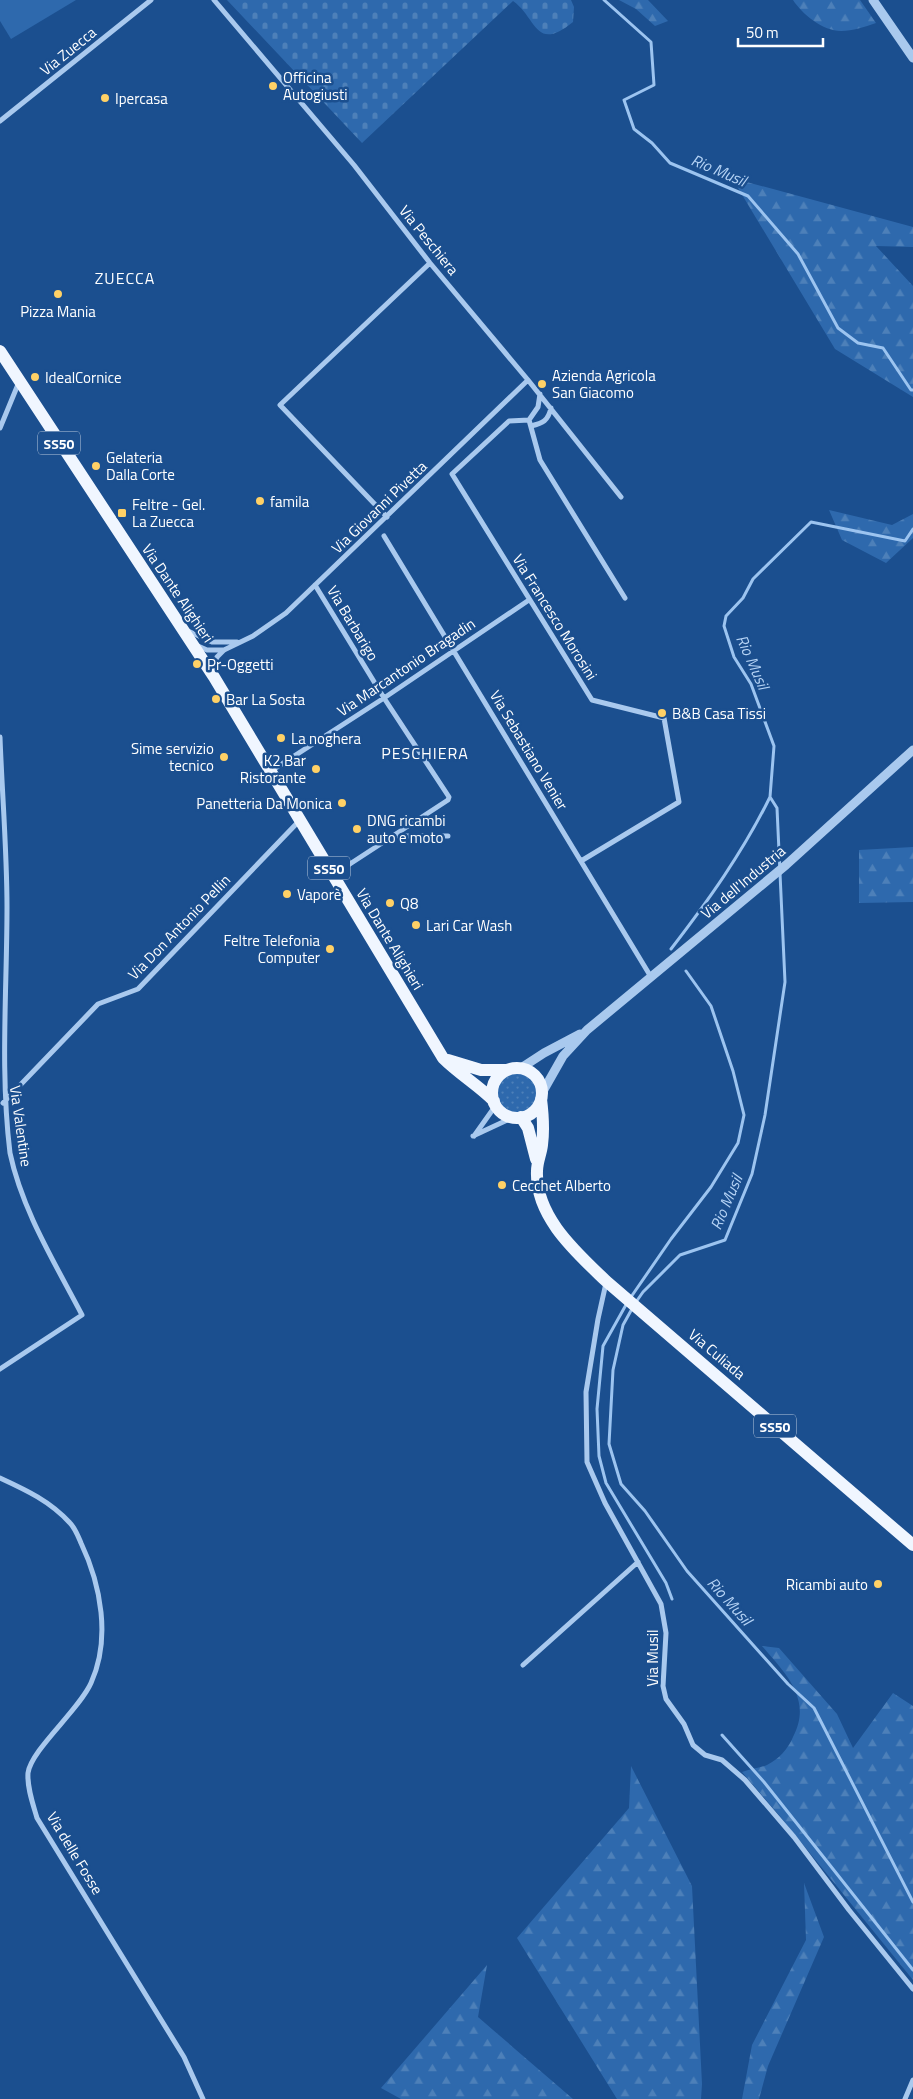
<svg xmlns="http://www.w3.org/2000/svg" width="913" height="2099" font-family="'Titillium Web',sans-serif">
	<defs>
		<pattern id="grass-dots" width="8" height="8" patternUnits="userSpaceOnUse" patternTransform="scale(1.25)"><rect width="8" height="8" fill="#2e69ad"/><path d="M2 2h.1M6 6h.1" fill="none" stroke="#4d80b9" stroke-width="1.8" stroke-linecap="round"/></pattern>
		<pattern id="forest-firs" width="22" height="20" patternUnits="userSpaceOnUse" patternTransform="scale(1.25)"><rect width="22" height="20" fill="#2e69ad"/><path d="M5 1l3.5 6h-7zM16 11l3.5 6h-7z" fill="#4d80b9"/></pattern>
		<pattern id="cemetery-stones" width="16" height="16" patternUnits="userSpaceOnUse" patternTransform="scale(1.25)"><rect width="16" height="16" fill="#2e69ad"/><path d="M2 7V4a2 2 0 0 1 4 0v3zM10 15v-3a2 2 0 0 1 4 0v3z" fill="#4d80b9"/></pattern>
	</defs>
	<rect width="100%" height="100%" fill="#1b4f8f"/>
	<path fill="url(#grass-dots)" d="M494 1093a23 23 0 1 1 46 0a23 23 0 1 1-46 0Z"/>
	<path fill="url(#forest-firs)" d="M619 0H648L668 21 655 26 636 9Z
		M793 0H860L876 23C864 27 853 31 841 31 823 31 802 14 793 0Z
		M732 178 913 227V247L876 246 913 286V397L835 349Z
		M829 510 892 525 913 514V538L886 563 842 540Z
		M913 847V902L859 903V850Z
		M762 1646 779 1648 837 1714 853 1748 893 1693 913 1706V1980L779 1815 742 1772C750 1769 760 1768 767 1765 779 1759 788 1749 793 1737 813 1699 785 1673 762 1646Z
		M631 1766 692 1886 702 2084 701 2099H617L517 1938 629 1808Z
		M804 1883 824 1937 768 2066 759 2099H742L752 2045 806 1940Z
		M487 1965 478 2017 573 2099H401L381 2088Z"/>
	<path fill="url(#cemetery-stones)" d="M227 0H571L574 7 573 22C535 53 537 18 513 1L362 143Z"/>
	<path fill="#2e69ad" d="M0 0H76L11 39 0 21Z"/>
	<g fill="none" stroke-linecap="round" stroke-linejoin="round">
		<path stroke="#9cc4f0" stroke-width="3" d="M604 0 651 42 654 85 624 100 634 129 652 143 670 163 748 196 798 254 838 328 858 343 883 348 911 390H913
			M671 949C708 901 743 852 770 797
			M631 1297 671 1239 711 1187 738 1143 744 1115 733 1071 711 1006 686 971
			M636 1302 643 1292 680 1255 725 1240 752 1174 765 1115 785 982 777 808 770 797 774 746 751 684 734 657 724 626 726 616 743 598 753 579 811 522 905 541 913 529
			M627 1303 603 1346 597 1409 599 1456 606 1483 666 1583 672 1599
			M633 1307 623 1325 613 1370 609 1444 621 1484 645 1511 687 1571 788 1684 814 1708 913 1902
			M722 1735 764 1782 913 1970"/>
		<path stroke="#a9c9ee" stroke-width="5" d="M214 0 354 165 430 263 528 380 621 497
			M0 121 151 0
			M540 394 538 407 529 420 540 460 625 598
			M529 420 509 421 452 474 592 700 664 718 679 802 581 861
			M531 426C543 423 548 421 551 408
			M0 428 19 382
			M387 517 280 405 430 263
			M384 536 651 977
			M315 585 384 698 449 797 448 800 333 875
			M188 631 212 642H237
			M198 646 207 650H224
			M214 672 217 657 224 650 253 636 286 613 528 380
			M0 737C2 793 7 851 7 907 7 989 0 1072 10 1153 22 1210 55 1263 82 1315L0 1369
			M271 771 384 698 529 600
			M395 836H448
			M3 1103 98 1004 138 989 300 820
			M473 1136 514 1117
			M474 1136 496 1105
			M606 1283 598 1319 586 1392 587 1462 605 1503 661 1604 666 1633 663 1686 666 1699 684 1724 693 1745 705 1755 722 1760 745 1780 794 1837 849 1910 913 1989
			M0 1478C26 1490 50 1501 70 1523 75 1528 78 1536 81 1543 101 1585 111 1639 91 1683 79 1710 31 1750 28 1773 27 1788 33 1804 37 1818L184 2057 203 2099
			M523 1665 638 1562
			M905 2099 913 2080"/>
		<path stroke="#a9c9ee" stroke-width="9" d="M873 0 913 58
			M521 1068 544 1053 580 1034
			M542 1093 563 1056 587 1030 786 865 913 750"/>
		<path stroke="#f0f6ff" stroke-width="12" d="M0 351 214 677 443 1058C459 1074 478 1085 494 1101
			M448 1060 481 1070H507
			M492 1093a25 25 0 1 1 50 0a25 25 0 1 1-50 0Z
			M541 1099C543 1115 544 1130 542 1145 541 1154 537 1162 537 1171 535 1217 577 1253 606 1281L913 1545
			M521 1117 528 1128 536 1159"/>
	</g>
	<g fill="#ffd166" stroke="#1b4f8f" stroke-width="2">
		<circle cx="273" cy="86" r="5"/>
		<circle cx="105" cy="98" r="5"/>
		<circle cx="58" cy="294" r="5"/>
		<circle cx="35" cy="377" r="5"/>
		<circle cx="542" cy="384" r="5"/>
		<circle cx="96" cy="466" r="5"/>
		<circle cx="260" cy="501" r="5"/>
		<rect x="117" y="508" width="10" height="10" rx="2.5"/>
		<circle cx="197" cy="664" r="5"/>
		<circle cx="216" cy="699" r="5"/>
		<circle cx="662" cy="713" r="5"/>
		<circle cx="281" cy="738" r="5"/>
		<circle cx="224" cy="757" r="5"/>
		<circle cx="316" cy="769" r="5"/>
		<circle cx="342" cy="803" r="5"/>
		<circle cx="357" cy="829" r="5"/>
		<circle cx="287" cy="894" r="5"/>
		<circle cx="390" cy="903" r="5"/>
		<circle cx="416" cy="925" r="5"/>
		<circle cx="330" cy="949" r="5"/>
		<circle cx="502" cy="1185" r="5"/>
		<circle cx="878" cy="1584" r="5"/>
	</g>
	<g text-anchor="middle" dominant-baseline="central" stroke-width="5" stroke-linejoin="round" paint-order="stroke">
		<g fill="#1b4f8f" stroke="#bbcadd" stroke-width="1">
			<rect x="38" y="431.5" width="42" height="23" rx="4"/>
			<rect x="308" y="856.5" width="42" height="23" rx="4"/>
			<rect x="754" y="1414.5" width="42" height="23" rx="4"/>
		</g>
		<g font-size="14" font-weight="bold" fill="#fff">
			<text x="59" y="443">SS50</text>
			<text x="329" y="868">SS50</text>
			<text x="775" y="1426">SS50</text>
		</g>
		<g font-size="15" fill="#fff" stroke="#1b4f8f">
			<text transform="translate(68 51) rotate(-39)">Via Zuecca</text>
			<text transform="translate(429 240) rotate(51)">Via Peschiera</text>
			<text transform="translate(379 507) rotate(-44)">Via Giovanni Pivetta</text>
			<text transform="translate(178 593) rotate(56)">Via Dante Alighieri</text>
			<text transform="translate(555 617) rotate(58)">Via Francesco Morosini</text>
			<text transform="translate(353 623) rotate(59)">Via Barbarigo</text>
			<text transform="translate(406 667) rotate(-34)">Via Marcantonio Bragadin</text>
			<text transform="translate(529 750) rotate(59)">Via Sebastiano Venier</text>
			<text transform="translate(743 882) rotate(-40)">Via dell'Industria</text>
			<text transform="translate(179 927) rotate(-46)">Via Don Antonio Pellin</text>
			<text transform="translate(390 939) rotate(59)">Via Dante Alighieri</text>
			<text transform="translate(21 1126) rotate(82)">Via Valentine</text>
			<text transform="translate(717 1354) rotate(40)">Via Culiada</text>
			<text transform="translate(652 1658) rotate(-90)">Via Musil</text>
			<text transform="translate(75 1853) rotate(59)">Via delle Fosse</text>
		</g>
		<g font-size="15" fill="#fff" stroke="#1b4f8f" text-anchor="start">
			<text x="283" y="77">Officina<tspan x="283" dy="17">Autogiusti</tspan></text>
			<text x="115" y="98">Ipercasa</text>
			<text x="58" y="311" text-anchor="middle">Pizza Mania</text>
			<text x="552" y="375">Azienda Agricola<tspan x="552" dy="17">San Giacomo</tspan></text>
			<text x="45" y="377">IdealCornice</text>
			<text x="106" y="457">Gelateria<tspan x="106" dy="17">Dalla Corte</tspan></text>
			<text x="270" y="501">famila</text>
			<text x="132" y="504">Feltre - Gel.<tspan x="132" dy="17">La Zuecca</tspan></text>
			<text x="207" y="664">Pr-Oggetti</text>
			<text x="226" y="699">Bar La Sosta</text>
			<text x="672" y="713">B&amp;B Casa Tissi</text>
			<text x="291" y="738">La noghera</text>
			<text x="214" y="748" text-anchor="end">Sime servizio<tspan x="214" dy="17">tecnico</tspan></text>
			<text x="306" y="760" text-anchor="end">K2 Bar<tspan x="306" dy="17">Ristorante</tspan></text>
			<text x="332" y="803" text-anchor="end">Panetteria Da Monica</text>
			<text x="367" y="820">DNG ricambi<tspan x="367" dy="17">auto e moto</tspan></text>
			<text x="297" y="894">Vaporè</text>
			<text x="400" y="903">Q8</text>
			<text x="426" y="925">Lari Car Wash</text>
			<text x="320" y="940" text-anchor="end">Feltre Telefonia<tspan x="320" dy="17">Computer</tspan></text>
			<text x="512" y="1185">Cecchet Alberto</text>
			<text x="868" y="1584" text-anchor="end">Ricambi auto</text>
		</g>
		<g font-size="16" font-style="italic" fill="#b5d3f5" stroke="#1b4f8f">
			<text transform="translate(719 170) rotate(23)">Rio Musil</text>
			<text transform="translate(753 662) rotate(66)">Rio Musil</text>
			<text transform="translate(726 1202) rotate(-67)">Rio Musil</text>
			<text transform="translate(730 1601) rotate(48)">Rio Musil</text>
		</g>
		<g font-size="16" letter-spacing="1" fill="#fff" stroke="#1b4f8f">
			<text x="125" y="278">ZUECCA</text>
			<text x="425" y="753">PESCHIERA</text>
		</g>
	</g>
	<path d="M738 38v8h85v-8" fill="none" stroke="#ffffff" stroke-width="2.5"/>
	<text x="746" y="38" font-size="15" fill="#ffffff" stroke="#1b4f8f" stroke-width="4" paint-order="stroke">50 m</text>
</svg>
